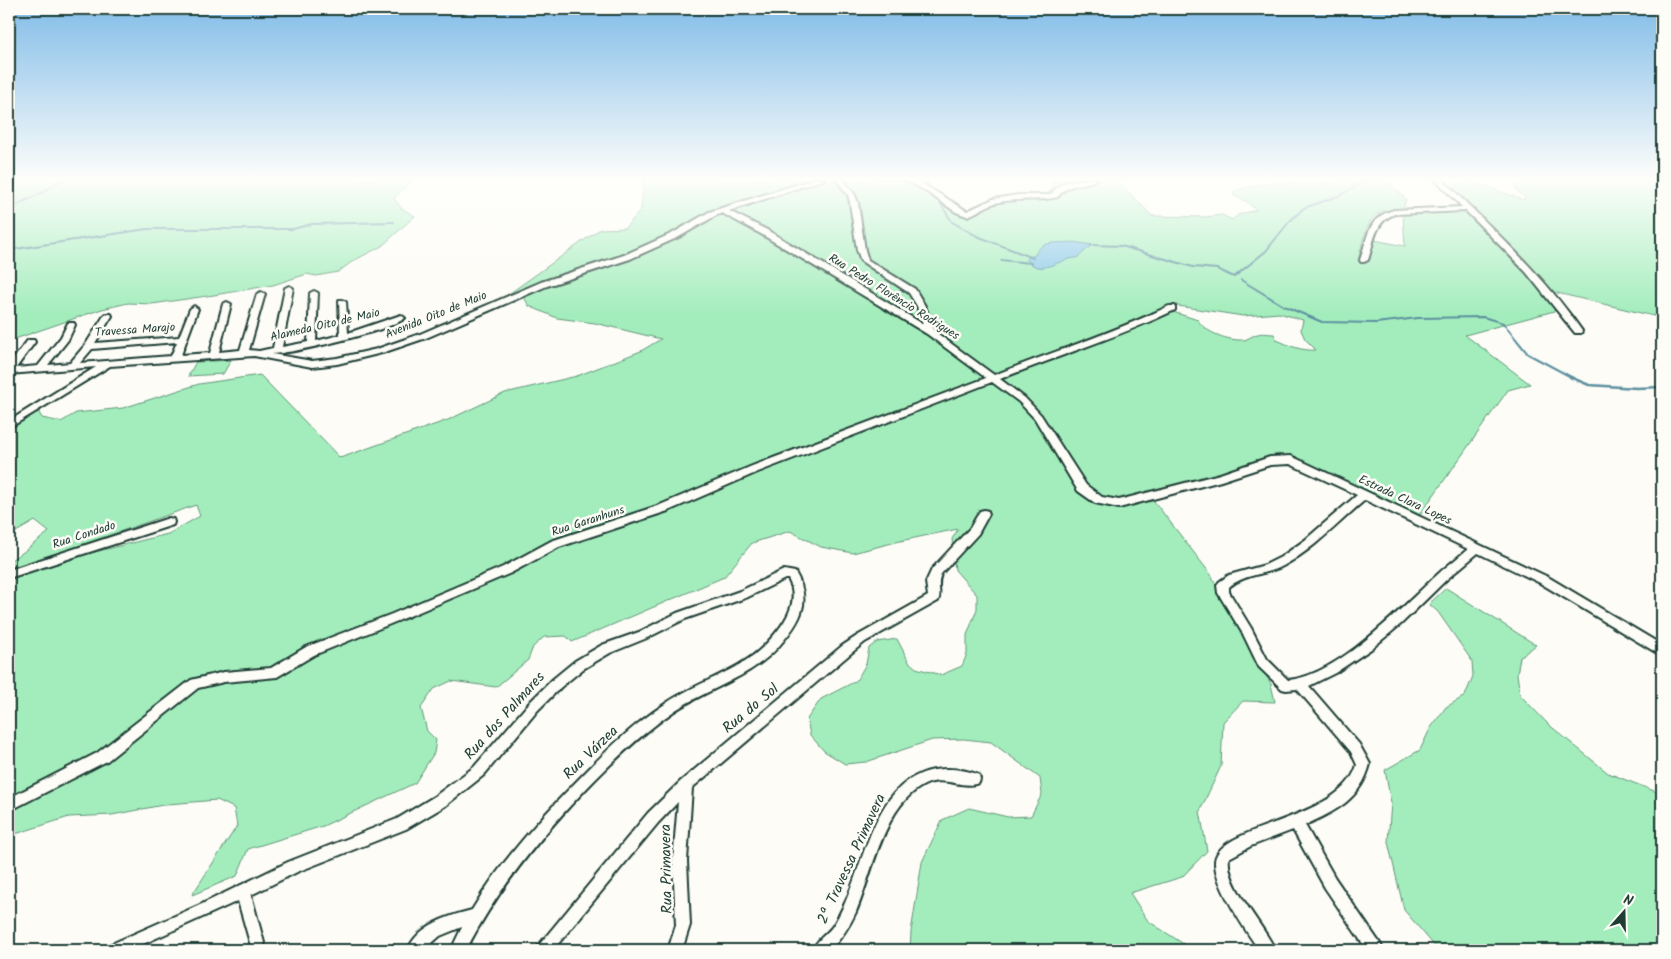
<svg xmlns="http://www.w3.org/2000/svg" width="1671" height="959" font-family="Kalam,sans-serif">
	<rect width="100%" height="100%" fill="#fdfcf7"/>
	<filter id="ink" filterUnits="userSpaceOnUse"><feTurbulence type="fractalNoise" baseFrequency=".02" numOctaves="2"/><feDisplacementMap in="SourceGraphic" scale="10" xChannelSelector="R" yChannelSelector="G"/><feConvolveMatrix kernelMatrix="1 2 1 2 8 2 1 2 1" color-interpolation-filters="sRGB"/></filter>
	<g filter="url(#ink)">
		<path fill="#a3edbc" stroke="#619578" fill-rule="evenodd" d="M9 179H414L394 198 401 208 415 216 382 246 353 261 338 272 316 276 307 274 273 285 214 295 152 304 128 303 102 309 9 341Z
			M644 179H813C836 186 873 175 898 180 923 185 941 203 962 215 986 196 1017 198 1046 196L1050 194 1054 179H1116L1152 216 1205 217 1222 215 1232 220 1238 215 1256 210 1246 201 1234 196 1233 192C1256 183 1281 182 1306 182 1315 182 1324 184 1333 182L1331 179H1385L1406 199 1403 209C1396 210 1385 209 1379 213 1366 219 1361 248 1358 261L1367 263 1374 240 1405 246 1403 214 1466 210 1449 188 1467 180 1524 200 1525 197 1517 191 1515 187 1520 182 1514 179H1662V318L1553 292 1558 310 1465 335 1530 384 1508 390 1419 516 1291 457 1278 454 1153 500 1212 576 1226 608 1271 684 1275 702 1243 701 1223 722 1221 766 1200 811 1207 851 1182 877 1130 893 1148 921 1193 950H910L911 932 922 862 942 820 969 808 1008 817 1031 816 1042 794 1040 778 991 742 964 739 932 740 866 762 845 764 824 751 810 735 807 719 821 699 856 681 866 664 869 648 877 642 897 639 909 662 916 668 941 675 962 666 967 654V635L977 609V595L955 570 952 539 958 529 900 541 853 553 821 547 790 531 752 543 724 577 572 642 566 636 544 637 533 647 528 660 496 687 451 681 434 689 421 708 427 731 436 740 434 753 415 783 323 826 248 849 237 876 192 895 237 826 234 808 217 800 168 804 112 815 69 817 9 836V578L46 564 168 534 200 516 196 505 16 568 9 564V561L22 553 49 532 35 521 9 536V429L38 411 42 418 61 422 76 413 123 408 199 384 260 375 340 458 448 420 505 393 577 376 641 351 661 339 595 323 557 318 529 306 524 297 547 281 503 298 600 229 625 228 641 210ZM1178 306 1243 316 1279 313 1303 320 1301 330 1305 339 1316 350C1301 351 1290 346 1277 340L1274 334C1268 334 1261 332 1255 335 1250 337 1248 339 1244 340 1229 341 1205 333 1198 320L1173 312 1149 324 1142 320 1167 307Z
			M231 360 223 374 188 376 196 362Z
			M1446 588 1536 645 1520 657 1517 674 1520 695 1548 724 1608 773 1662 794V950H1438L1404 910 1388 842 1391 803 1385 770 1420 750 1430 729 1446 707 1465 696 1473 676 1472 661 1438 612 1429 604Z"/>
		<path fill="#86c7e7" stroke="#5d909f" d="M1073 242 1092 245 1077 258C1059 258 1039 279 1026 258L1035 255C1041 239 1059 244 1073 242Z"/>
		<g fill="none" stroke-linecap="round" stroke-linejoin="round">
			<path stroke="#5d909f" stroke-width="2" d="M925 179 928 185
				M937 198 952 222 977 236 1033 258
				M9 209 43 192 63 179
				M1091 245 1121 246 1193 267 1217 269 1234 277 1266 251 1289 222 1304 208 1341 195 1367 179
				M9 250 147 229H293L312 224 394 222
				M1001 260 1031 263
				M1241 280 1284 306 1322 322 1376 323 1418 318 1483 317 1503 323 1528 354 1573 378"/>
			<path stroke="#5d909f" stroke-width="2.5" d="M1570 377 1589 385 1637 388 1662 387"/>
			<defs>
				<path id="minor" d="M814 179H825L729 211 767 230 923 324 917 306 909 293 861 261 857 250 850 203 848 195 836 179H843L855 195 858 203 865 250 868 260 915 289 925 306 934 331 994 375C1052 352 1113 333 1169 306H1175V310C1119 337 1058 356 1000 379L1025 398 1041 415 1086 485 1102 497 1119 500 1220 474 1270 457 1291 456 1548 577 1662 645V656L1540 583 1478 553 1446 580 1401 624 1371 649 1335 673 1309 686 1359 744 1370 764C1361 799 1336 811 1305 825L1335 878 1381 945 1383 950H1367L1325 888 1293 830 1251 846 1229 858C1225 885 1265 926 1275 950H1259C1246 931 1214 884 1215 862 1216 824 1341 822 1357 765L1351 752 1297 689 1286 690 1282 689 1259 667 1243 634 1218 593 1217 585 1219 582 1229 575 1265 565 1281 557 1305 540 1357 495 1290 464 1270 465 1221 481 1119 508 1095 503 1078 491 1035 419 1019 402 992 382 758 472 668 511 559 547 511 573 400 620 314 655 277 677 224 682 198 688 107 761 9 811V798L97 753 191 680 224 672 271 668 306 647 392 614 503 567 551 541 660 505 752 466 986 378 927 334 761 234 722 213 715 216 679 237 630 259 547 286 426 338 382 353 337 364 312 367 254 356 110 366 9 428V421L96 367 9 374V365L28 340H34L35 342 16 368 38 366 61 337 68 323H74L75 325 68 340 48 365 70 363 86 344 105 314H111L112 316 95 343 179 337 190 309 194 306 198 309 181 355 210 353 223 304 227 302 231 304 219 352 240 350 257 294 261 292 265 294 249 350 259 351 273 348 285 288 289 286 293 288 282 347 308 342 310 293 314 291 318 293 316 341 340 335 339 300H342L346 302 348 333 398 316 401 315 405 318C390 331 294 353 272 354L312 361 337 358 377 349 420 334 541 282 624 255 673 233 709 212ZM177 342 171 356 80 363 92 349ZM1365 500 1468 549C1458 558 1446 566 1436 576 1401 608 1338 676 1288 680L1267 659 1251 628 1229 592V587C1244 574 1266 575 1283 566 1314 549 1339 522 1365 500Z
					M903 179 918 181 967 211 993 199 1018 195H1048L1052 193C1062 179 1081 179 1097 179 1083 187 1067 182 1058 197 1037 202 1016 197 995 203 985 206 977 213 967 216L956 212 921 188Z
					M1435 179H1442C1491 228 1543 274 1582 331L1581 333H1575L1526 272 1466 211 1395 214C1374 221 1374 243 1368 260L1364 262H1361L1360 260C1368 238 1367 217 1394 210L1462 207Z
					M984 510 988 511 989 514 978 534 941 574C936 586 942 593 938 601L865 642 850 654 692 788 687 861 690 925 682 950H668L676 925 673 861 678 802 658 823 553 950H537L539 945 648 813 681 781 842 646 857 636 928 596 926 582 932 569 970 528 980 511Z
					M169 518 173 519 174 522 173 525 9 578V570Z
					M784 570 795 572C813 602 800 622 779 646 750 679 705 689 670 714 639 736 612 762 585 790 538 839 497 890 466 950H451L462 927 440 936 424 950H408C418 925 448 916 472 910 500 863 536 823 574 784 602 755 631 726 665 704 696 682 739 672 765 645 782 627 802 603 788 579H785L748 597 685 619 647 638 610 653 583 669 561 687 538 710 484 775 445 806 406 829 297 872 251 895 266 950H252L238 901 130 950H107L109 945 202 904 288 862 397 819 435 796 474 767 530 702 553 679 575 661 602 645 639 632 677 613 740 591Z
					M934 770C948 768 965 769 979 775L980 779 979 783C964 789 945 777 929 783 884 800 873 873 856 912 849 927 841 939 830 950H813C816 940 826 935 832 927 837 920 841 911 845 903 866 858 875 781 934 770Z"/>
			</defs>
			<use href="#minor" stroke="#1f3d34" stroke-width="4"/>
			<use href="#minor" fill="#fdfcf7" fill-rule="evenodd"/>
		</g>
	</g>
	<linearGradient id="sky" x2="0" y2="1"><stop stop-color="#81bce8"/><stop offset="0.57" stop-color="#fefefb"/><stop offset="1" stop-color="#fefefb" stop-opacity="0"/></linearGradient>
	<rect width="1671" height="314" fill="url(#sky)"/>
	<g text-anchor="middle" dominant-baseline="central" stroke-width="5" stroke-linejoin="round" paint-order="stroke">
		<g font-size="12" fill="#1f3d34" stroke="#fdfcf7">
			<text transform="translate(894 297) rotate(32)">Rua Pedro Florêncio Rodrigues</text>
			<text transform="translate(436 315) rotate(-22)">Avenida Oito de Maio</text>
			<text transform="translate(325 325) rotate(-13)">Alameda Oito de Maio</text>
			<text transform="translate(135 330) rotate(-4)">Travessa Marajo</text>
			<text transform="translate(1405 500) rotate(25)">Estrada Clara Lopes</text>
			<text transform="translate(588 521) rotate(-18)">Rua Garanhuns</text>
			<text transform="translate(84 535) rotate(-18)">Rua Condado</text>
		</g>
		<g font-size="15" fill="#1f3d34" stroke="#fdfcf7">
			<text transform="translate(751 709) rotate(-40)">Rua do Sol</text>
			<text transform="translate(505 716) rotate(-48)">Rua dos Palmares</text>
			<text transform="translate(591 753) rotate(-44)">Rua Várzea</text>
			<text transform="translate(852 859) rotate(-65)">2ª Travessa Primavera</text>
			<text transform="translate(667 869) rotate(-91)">Rua Primavera</text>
		</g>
	</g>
	<rect width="1671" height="959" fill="none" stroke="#fdfcf7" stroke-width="30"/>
	<rect x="15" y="15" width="1641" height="929" fill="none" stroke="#1f3d34" stroke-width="2" filter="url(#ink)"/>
	<g transform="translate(1624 912) rotate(20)" stroke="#fdfcf7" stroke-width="4" paint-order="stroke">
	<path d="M0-4L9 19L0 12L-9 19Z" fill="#1f3d34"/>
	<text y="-8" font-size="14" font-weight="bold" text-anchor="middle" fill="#1f3d34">N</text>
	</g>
</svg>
